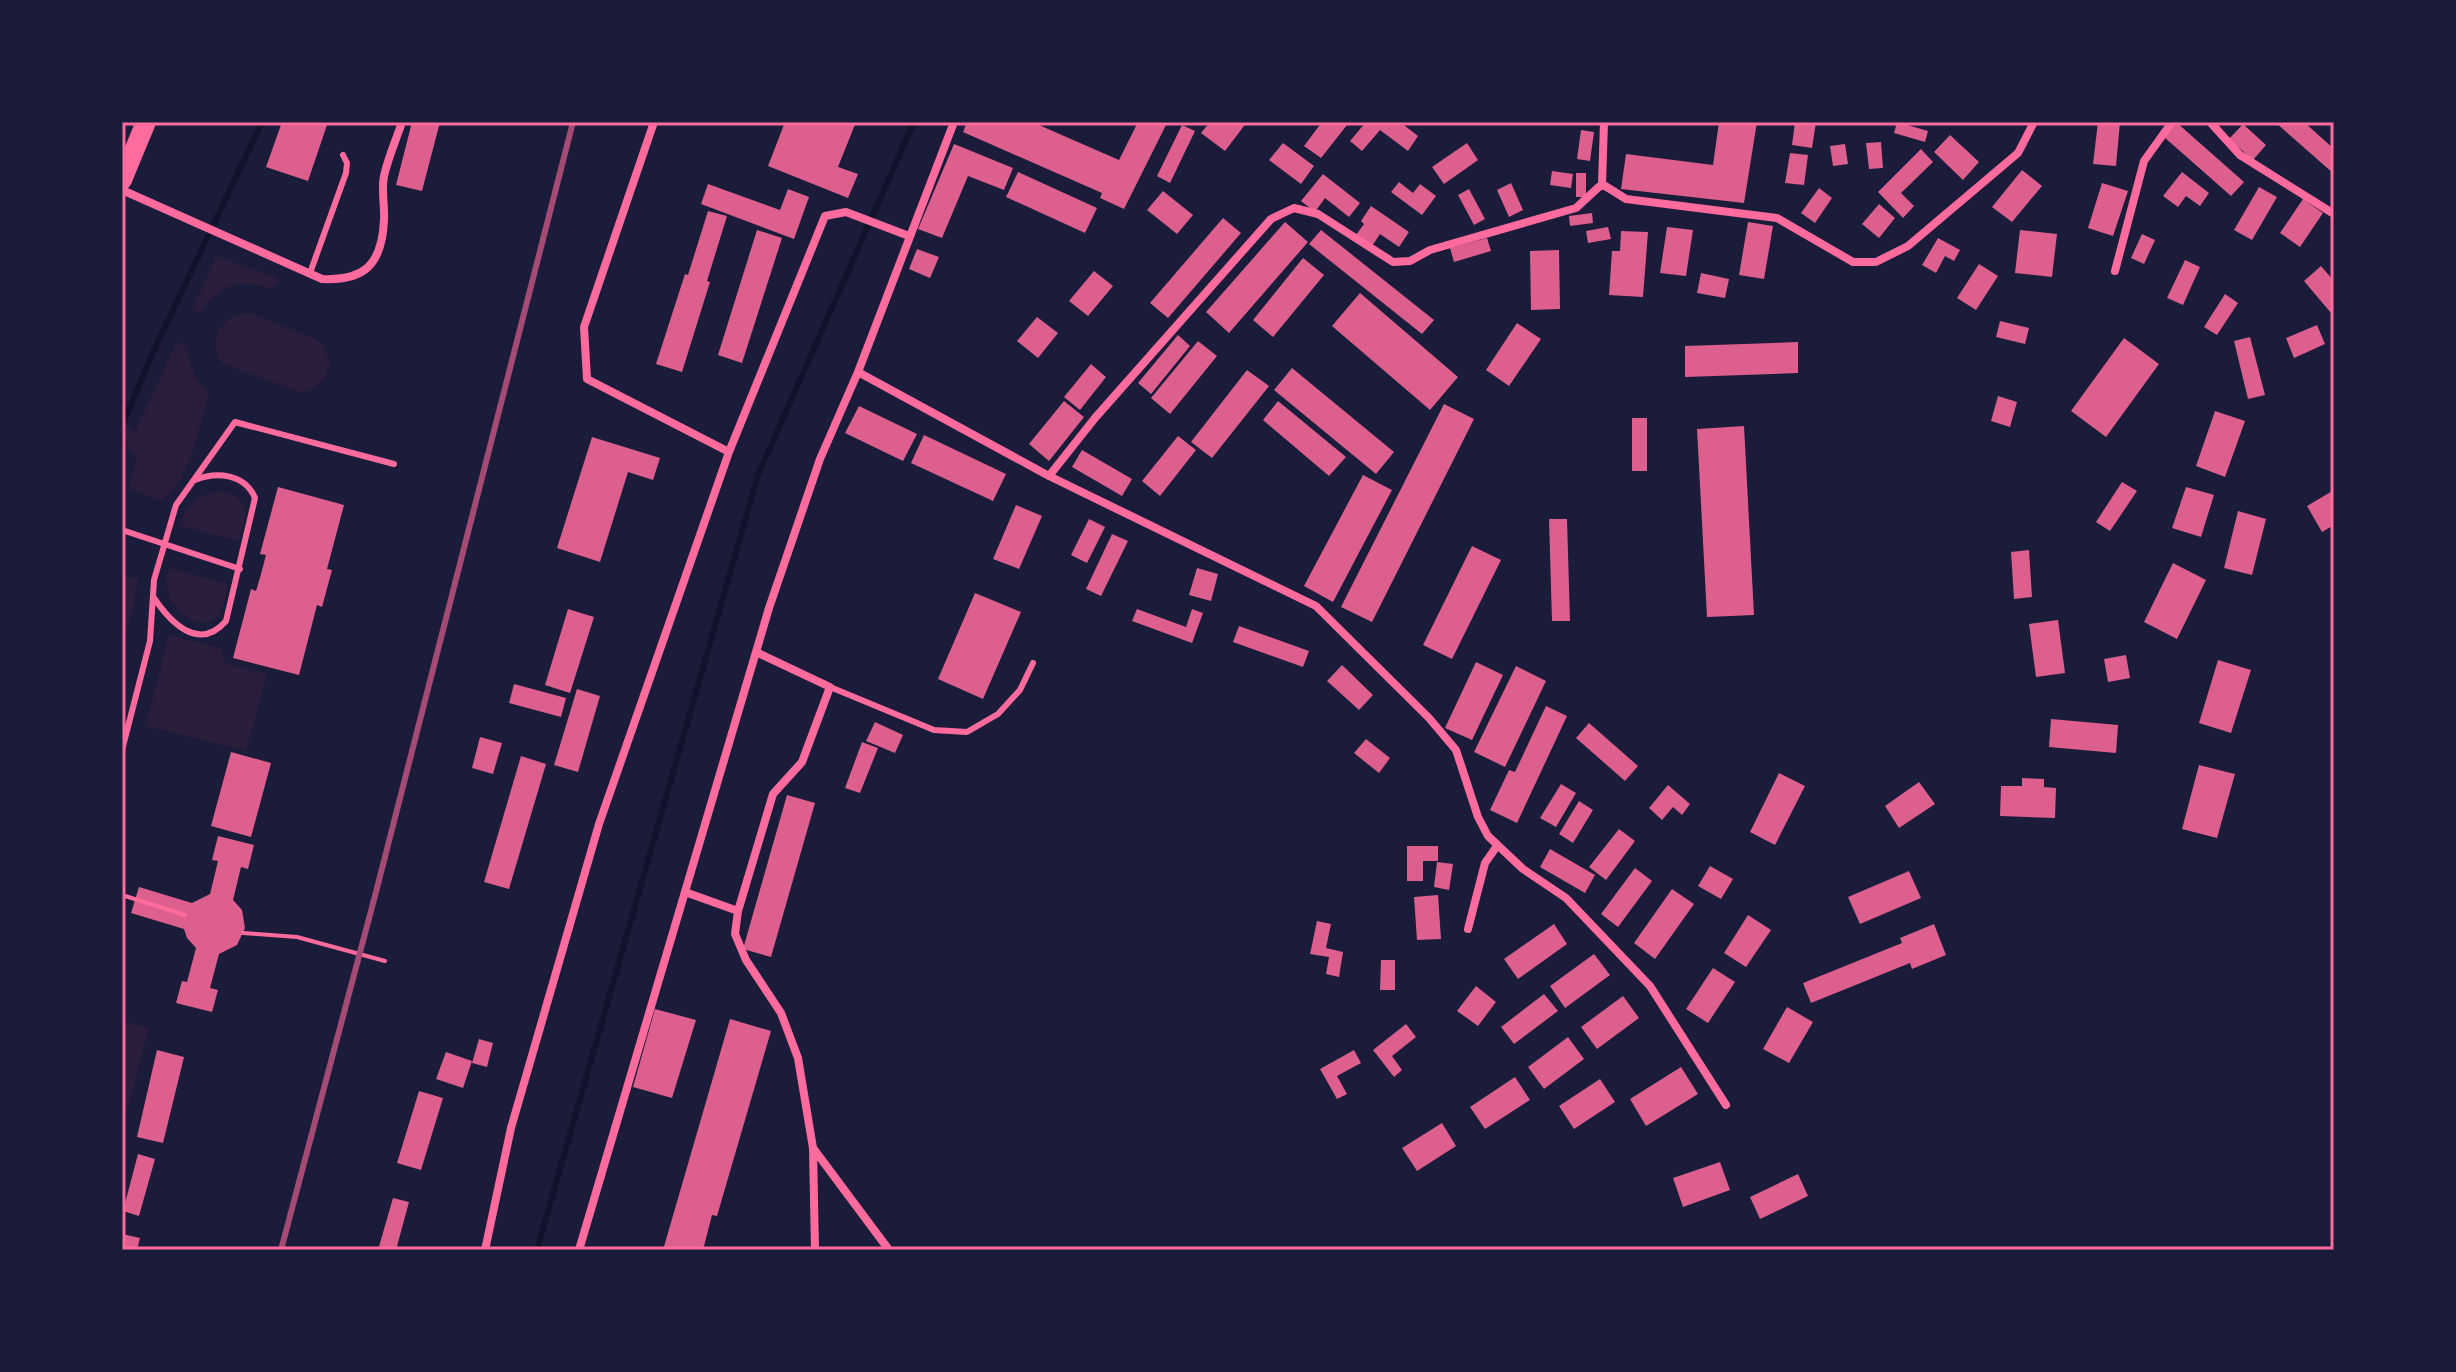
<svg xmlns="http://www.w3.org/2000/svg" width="2456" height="1372" font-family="Poppins,sans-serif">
	<rect width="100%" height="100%" fill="#1b1b3a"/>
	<path fill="#2a1e3b" d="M216 256 279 279 272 289C241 278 217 284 201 313L193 309Z
		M242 313 253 314 315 339 324 346 330 364C325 380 317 390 300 392L222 363C207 343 220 319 242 313Z
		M177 342 187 346C190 366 193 378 209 392 199 426 191 480 161 501L129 488 137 458 130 448 122 445V423L135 432Z
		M221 491C254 498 246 517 238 541L179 525C188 503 199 495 221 491Z
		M169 568 228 584C226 592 225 602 222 610 209 638 174 614 168 593 166 584 167 577 169 568Z
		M122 575 139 579 122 653Z
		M169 635 220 648 226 664 267 674 246 751 146 726Z
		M122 1021 149 1028 122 1130Z"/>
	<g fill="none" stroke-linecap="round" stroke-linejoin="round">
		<path stroke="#12122b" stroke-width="6" d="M124 421 155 348 262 122
			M537 1250 758 475 914 122"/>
	</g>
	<path fill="#dd5f8e" d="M282 122H328L308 181 266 167Z
		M412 122H440L422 191 396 185Z
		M785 122H856L838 167 858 174 848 198 768 166Z
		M967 122H1032L1119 160 1138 122 1167 123 1124 209 1100 198 1102 193 963 132Z
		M1210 122H1247L1225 151 1201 133Z
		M1322 122H1343L1347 125 1321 158 1304 146Z
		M1366 122H1400L1418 136 1408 151 1380 130 1362 151 1350 141Z
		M1719 122H1757L1744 203 1621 189 1626 154 1713 165Z
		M1795 122H1816L1812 148 1792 145Z
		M1897 122 1928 131 1925 142 1894 133Z
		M2098 122H2120L2116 166 2093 164Z
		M2176 122 2244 182 2231 196 2164 137Z
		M2275 122H2304L2334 149V174Z
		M2243 124 2266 145 2253 160 2229 139Z
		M1182 125 1195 131 1170 183 1157 176Z
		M1581 130 1594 132 1590 161 1577 159Z
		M1950 135 1979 162 1963 180 1934 152Z
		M1881 142 1883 168 1869 169 1866 143Z
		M1283 143 1314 166 1301 184 1269 160Z
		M1467 143 1478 160 1444 184 1432 167Z
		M954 144 1013 168 1004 190 968 176 942 238 918 229Z
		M1845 144 1848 164 1833 166 1830 146Z
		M1921 149 1933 162 1901 193 1914 206 1903 218 1878 192Z
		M1790 153 1808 155 1804 185 1785 183Z
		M2022 170 2042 186 2012 222 1992 207Z
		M1552 171 1573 174 1571 188 1550 185Z
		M1018 172 1097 208 1085 233 1006 197Z
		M2182 172 2209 193 2200 206 2186 196 2178 207 2163 196Z
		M1576 173H1586V197H1576Z
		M1323 174 1360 203 1349 217 1325 198 1315 212 1301 201Z
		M1399 182 1413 193 1420 184 1436 196 1422 215 1391 192Z
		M1511 183 1523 210 1509 217 1497 190Z
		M2102 183 2128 191 2113 236 2088 228Z
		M708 184 780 210 788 189 809 197 794 239 701 204Z
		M2259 187 2277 197 2252 240 2234 230Z
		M1819 188 1832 198 1815 223 1801 213Z
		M1469 189 1485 219 1474 225 1458 195Z
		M1163 191 1193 215 1177 234 1147 210Z
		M2303 199 2323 213 2300 247 2280 233Z
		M1879 204 1895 218 1879 238 1862 224Z
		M1371 206 1409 232 1399 247 1380 234 1372 246 1356 235 1364 224 1361 221Z
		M708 211 727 216 707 281 710 282 682 372 656 364 685 274 688 275Z
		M1592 213 1593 223 1570 226 1569 216Z
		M1223 218 1241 233 1168 318 1150 303Z
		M1285 222 1308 242 1229 333 1206 312Z
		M1748 222 1773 226 1764 279 1739 275Z
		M1608 227 1611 239 1588 243 1586 231Z
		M1667 227 1693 230 1686 276 1660 273Z
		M757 230 782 238 742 363 718 355Z
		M1321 230 1434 320 1422 334 1309 244Z
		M2020 230 2057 234 2052 277 2015 273Z
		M1621 231 1648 232 1643 297 1609 295 1612 251H1620Z
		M2142 234 2155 240 2144 264 2131 258Z
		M1487 238 1491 251 1454 262 1450 248Z
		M1938 238 1960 250 1954 261 1945 256 1936 273 1922 265Z
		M917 249 939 257 930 278 909 269Z
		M1559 250 1560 309 1531 310 1530 251Z
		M1303 258 1324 275 1273 337 1253 320Z
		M2185 260 2200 267 2183 305 2167 298Z
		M1979 264 1998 276 1976 310 1957 298Z
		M2321 266 2334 281V311L2331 313 2304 281Z
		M1094 271 1113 286 1088 316 1069 301Z
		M1701 273 1729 279 1725 298 1697 293Z
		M1360 293 1458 377 1430 410 1332 326Z
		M2225 294 2238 303 2217 335 2204 327Z
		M1037 317 1058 333 1038 358 1017 341Z
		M2000 321 2029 328 2025 344 1996 337Z
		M1517 323 1541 339 1509 386 1486 370Z
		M2317 325 2325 344 2294 358 2286 338Z
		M1178 335 1190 346 1151 394 1138 383Z
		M2250 337 2265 395 2248 399 2234 341Z
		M2124 338 2159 364 2106 437 2071 411Z
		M1198 341 1217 356 1170 414 1151 398Z
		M1798 342V373L1685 377V346Z
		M1091 364 1106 377 1080 410 1064 397Z
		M1292 368 1394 452 1376 474 1274 390Z
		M1247 370 1269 386 1212 458 1191 442Z
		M1998 396 2017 402 2010 427 1991 421Z
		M1064 401 1084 417 1049 461 1029 444Z
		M1278 401 1346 457 1329 476 1263 420Z
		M1444 404 1474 419 1372 622 1341 607Z
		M859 406 917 434 903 461 845 433Z
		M2215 411 2245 421 2225 477 2196 466Z
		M1632 418H1647V471H1632Z
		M1744 426 1754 615 1707 617 1697 429Z
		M924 435 1006 474 993 501 911 463Z
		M1178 436 1196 450 1160 496 1142 481Z
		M592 437 660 458 653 480 628 472 600 562 557 548Z
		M1082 450 1132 479 1122 496 1072 467Z
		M1363 475 1392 490 1333 602 1304 586Z
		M2122 482 2137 491 2110 531 2096 522Z
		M278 487 344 505 327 569 332 570 322 607 317 605 299 675 233 658 251 589 256 591 261 574 266 555 260 554Z
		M2186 487 2214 495 2201 537 2172 528Z
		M2334 490V525L2322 532 2307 506Z
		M1016 505 1042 516 1019 569 993 559Z
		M2238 511 2266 519 2252 575 2224 568Z
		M1089 519 1105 527 1087 563 1071 555Z
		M1549 519H1567L1570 621H1552Z
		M1112 534 1128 541 1101 596 1086 589Z
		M1472 546 1501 560 1452 659 1423 645Z
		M2029 550 2032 597 2014 599 2011 552Z
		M2173 563 2206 580 2177 639 2144 622Z
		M1197 568 1218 574 1211 601 1189 595Z
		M975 593 1021 612 983 699 938 679Z
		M568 609 594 617 570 693 545 685Z
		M1137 609 1186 627 1192 609 1203 613 1192 643 1132 621Z
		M2058 620 2065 673 2036 677 2029 624Z
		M1239 626 1309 651 1303 667 1233 642Z
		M2126 655 2130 678 2108 682 2104 659Z
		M2218 660 2251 670 2231 733 2199 723Z
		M1476 662 1503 675 1472 740 1445 728Z
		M1342 665 1373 695 1359 710 1327 681Z
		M1516 666 1546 681 1505 767 1474 752Z
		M514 684 566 698 561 717 509 703Z
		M577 689 600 696 578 772 554 765Z
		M1546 706 1567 716 1517 823 1490 810 1509 770 1515 772Z
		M2051 719 2118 725 2116 753 2049 747Z
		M875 722 903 735 895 753 866 741Z
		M1589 723 1638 766 1625 781 1576 738Z
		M480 737 502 743 493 774 472 768Z
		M1366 739 1390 758 1379 773 1354 753Z
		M862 742 878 748 860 793 845 788Z
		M231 752 271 763 251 837 211 826Z
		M521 756 546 764 509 889 484 882Z
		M2199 765 2235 774 2217 838 2182 829Z
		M1779 773 1805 786 1775 845 1750 832Z
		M2022 778 2044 779V787L2056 788 2055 818 2000 816 2001 786H2022Z
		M1919 782 1935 804 1899 828 1885 806Z
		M1561 784 1576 793 1556 827 1540 818Z
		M1668 785 1690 804 1682 815 1673 807 1662 820 1649 808Z
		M787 795 815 803 771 957 743 949Z
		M1579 801 1593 810 1573 843 1559 834Z
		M1619 829 1635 841 1606 880 1589 867Z
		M218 836 254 845 248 869 241 867 233 900 242 910 245 928 237 945 219 954 210 988 218 990 212 1012 176 1003 182 981 187 982 196 948 187 938 184 929 131 913 139 887 192 903 210 894 218 861 212 860Z
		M1407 846H1438V861H1423V881H1407Z
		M1550 849 1595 875 1585 893 1540 867Z
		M1437 862 1453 864 1449 890 1434 887Z
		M1710 866 1733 879 1721 899 1698 886Z
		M1635 868 1652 881 1618 927 1601 914Z
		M1909 871 1921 898 1860 924 1848 897Z
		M1672 889 1694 904 1655 959 1634 943Z
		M1438 895 1441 939 1417 940 1414 897Z
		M1748 915 1771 930 1746 967 1724 953Z
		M1317 921 1331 924 1326 948 1343 952 1339 977 1326 974 1329 957 1310 954Z
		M1554 924 1567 944 1518 979 1504 959Z
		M1934 924 1946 955 1912 969 1910 963 1811 1003 1803 983 1902 943 1900 938Z
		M1594 954 1610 975 1565 1008 1550 986Z
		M1381 960H1395V990H1380Z
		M1713 968 1735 982 1708 1023 1686 1009Z
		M1476 986 1496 1002 1478 1026 1457 1011Z
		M1544 994 1558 1011 1514 1044 1501 1027Z
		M1623 996 1639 1018 1597 1049 1581 1027Z
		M1787 1007 1813 1022 1789 1063 1763 1049Z
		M655 1009 696 1020 672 1098 633 1087Z
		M730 1019 771 1031 717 1216 712 1215 703 1250H663Z
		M1406 1024 1416 1037 1392 1056 1402 1070 1394 1077 1373 1050Z
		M1568 1037 1584 1059 1544 1089 1528 1067Z
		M479 1039 493 1043 487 1067 472 1063Z
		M157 1050 184 1057 163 1143 137 1137Z
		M1354 1050 1361 1063 1337 1076 1347 1094 1337 1099 1320 1069Z
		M446 1052 472 1061 463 1088 436 1079Z
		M1681 1067 1698 1094 1646 1126 1630 1099Z
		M1515 1077 1530 1100 1485 1129 1470 1107Z
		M1600 1079 1615 1102 1574 1129 1559 1106Z
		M419 1091 443 1098 421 1170 397 1163Z
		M1442 1123 1456 1146 1417 1171 1402 1148Z
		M138 1154 155 1159 139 1216 123 1211Z
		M1720 1162 1730 1190 1683 1207 1673 1178Z
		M1798 1174 1808 1196 1760 1219 1750 1197Z
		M393 1198 409 1202 396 1250H378Z
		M122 1234 140 1238 137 1250H122Z"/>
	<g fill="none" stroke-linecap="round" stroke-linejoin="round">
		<path stroke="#ff6b9d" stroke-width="4" d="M122 895 185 915
			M243 933 297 937 385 961"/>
		<path stroke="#ff6b9d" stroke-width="6" d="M310 273 346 173 347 163 343 155
			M122 530 240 569
			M154 598C171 623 199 652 226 621L255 498C245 474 217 471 195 480
			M830 687 934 730 967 732 998 714 1020 690 1033 663
			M122 750 150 641 154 580 176 505 235 422 394 464"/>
		<path stroke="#ff6b9d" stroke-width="8" d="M654 122 584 327 587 379 729 452
			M2210 122 2240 155 2334 214
			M1602 184 1626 199 1777 218 1853 262H1876L1908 246 2018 153 2034 122
			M122 190 322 279C365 281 382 264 384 220 385 206 381 190 384 176 388 158 396 140 402 122
			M2115 271 2144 161 2172 122
			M858 372 1049 476 1316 606 1429 718 1456 750 1478 817 1488 836 1523 869 1566 898 1650 986 1726 1105
			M1049 476 1095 418 1271 219 1294 208 1318 214 1393 262 1410 261 1430 250 1576 208 1602 184 1604 122
			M756 652 830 687 802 762 773 794 738 911 735 934 746 960 781 1013 798 1058 813 1148 815 1250
			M685 892 738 911
			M1468 929 1485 863 1497 846
			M813 1148 889 1250
			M485 1250 511 1128 599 824 729 452 825 216 846 212 909 236
			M579 1250 769 608 820 459 858 372 954 122"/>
		<path stroke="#ff6b9d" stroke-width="20" d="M122 180 146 122"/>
		<path stroke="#a44b75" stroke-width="6" d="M281 1250 376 892 573 122"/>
	</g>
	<rect width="2456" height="1372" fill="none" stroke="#1b1b3a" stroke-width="248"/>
	<rect x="124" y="124" width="2208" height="1124" fill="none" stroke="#ff6b9d" stroke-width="3"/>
</svg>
